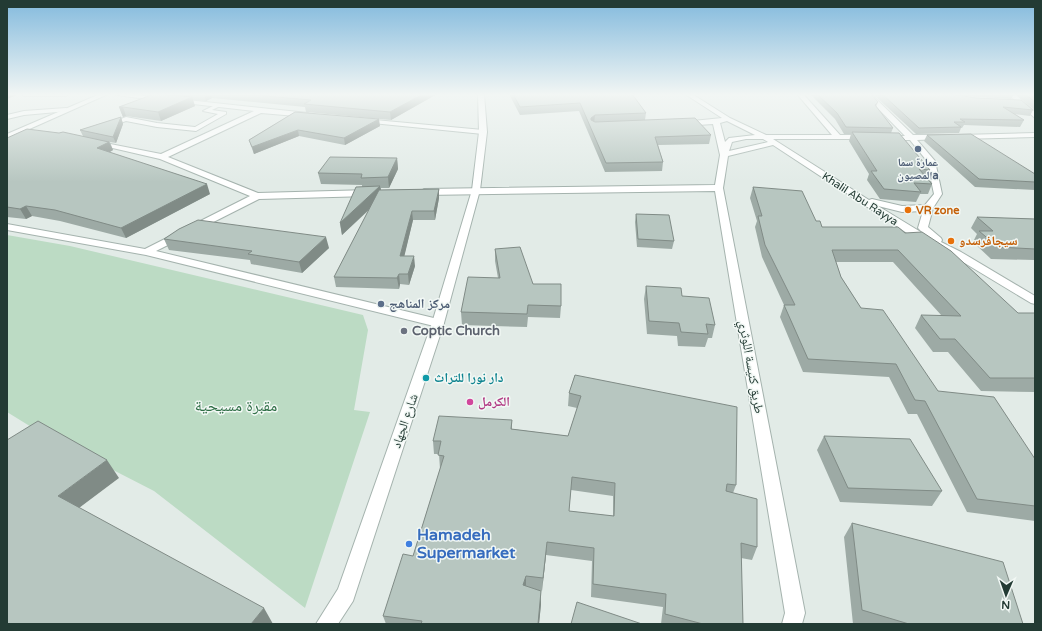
<svg xmlns="http://www.w3.org/2000/svg" width="1042" height="631" font-family="'Varela Round','Noto Naskh Arabic',sans-serif">
	<rect width="100%" height="100%" fill="#e2ebe7"/>
	<path fill="#bcdbc4" d="M7 235 70 246 363 315 368 330 354 410 370 412 305 608 154 491 41 433 7 412Z"/>
	<g fill="none" stroke-linecap="round" stroke-linejoin="round">
		<defs>
			<path id="service" d="M21 94H69L66 96H24Z
				M217 104 220 106 212 110 226 112V114L196 131 157 127 126 121 109 127 106 125 126 117 157 123 195 127 218 114 203 111Z
				M66 108 69 110 68 111 24 115 7 119V115L24 111Z"/>
			<path id="minor" d="M111 94H131L163 99 160 101Z
				M685 94H692L730 118 766 135H832L797 94H803L840 135H866L870 137 866 139H773L869 200 872 199 902 206 925 205 934 194 927 161 910 140H885L884 138 888 136H905L864 94H871L913 135H945V139H942L917 140 935 161 942 194 933 208 928 227 941 238 942 240 941 242 961 252 1035 296V304L1031 303 953 256 907 233 773 145 728 156 723 188 805 613 802 624H782L785 613 715 191 424 195 420 192 424 189 715 185 720 155 713 124 683 126 680 124 683 122 722 118ZM727 121 755 135 729 138 725 142 720 123ZM746 139H763L768 142 729 151 732 142ZM878 206 902 212 923 211 918 228 924 234Z
				M1008 94H1015L1035 112V118Z
				M178 99 308 113 311 115 308 117 261 113 168 157 258 193 370 190 374 193 370 196 259 199 156 251 442 320 444 323 442 326 438 327 146 255 7 230V224L145 249 250 196 160 159 91 143 95 141 161 154 254 111 176 102 175 101Z
				M364 119 483 130 487 132 483 134 362 122 361 121Z
				M1035 133V137L960 139 956 137 960 135Z"/>
			<path id="tertiary" d="M100 94H108L7 139V134Z
				M478 94H484L487 132 480 190 444 323 353 601 338 624H316L338 589 432 323 472 190 479 132Z"/>
		</defs>
		<use href="#service" stroke="#a5b3ae" stroke-width="2"/>
		<use href="#minor" stroke="#a5b3ae" stroke-width="2"/>
		<use href="#tertiary" stroke="#a5b3ae" stroke-width="2"/>
		<use href="#service" fill="#fff" fill-rule="evenodd"/>
		<use href="#minor" fill="#fff" fill-rule="evenodd"/>
		<use href="#tertiary" fill="#fff" fill-rule="evenodd"/>
	</g>
	<path fill="#9daaa5" fill-rule="evenodd" d="M170 94H437L391 120 306 112 305 107 212 98 206 101 193 100 195 106 161 121 126 116 123 117 119 107 170 95Z
		M509 94H632L646 113 645 120 711 135 709 144 658 145 663 162 662 171 605 172 579 111 520 115Z
		M810 94H871L878 102 876 107 893 128 891 133 930 170 927 178 932 184 928 194H920L916 202 880 199 867 180 869 174 849 141 851 134H844L835 119Z
		M873 94H1035V110L1015 94 1013 96 1011 99 965 96 1033 110 1030 116 1015 114 1024 120 1020 127 964 125 962 128H961L959 133 916 134Z
		M295 112 380 126 345 145 299 136 254 154 251 146 249 140Z
		M121 117 123 124 116 143 110 142 113 150 110 152 210 194 126 238 60 221 32 216 26 219 7 217V138L83 136 80 130Z
		M927 135 1035 174V190L975 187 924 141Z
		M397 158 398 169 389 188H381V190L439 189V198L435 220H413L404 256 415 266 409 285 400 284 399 289 336 287 334 277 369 210 342 235 340 223 362 187V185L321 184 318 173Z
		M753 187 816 221 822 227 905 233 1018 313H1035V392L981 391 948 352H933L915 328 921 315 942 316 893 262H836L841 277 861 308 938 391 1035 459V521L967 512 917 414H908L889 377 803 372 780 317 784 305 762 257 755 227 757 221 750 198Z
		M636 214 674 241 672 249 637 247 635 222Z
		M977 217 1035 219V262L1034 260 991 259 973 242 977 234 971 228Z
		M164 239 329 248 302 273 251 264 250 260 169 250Z
		M495 249 533 284 561 306 560 318 528 317 527 327 462 325 461 312 498 278 495 261Z
		M646 286 682 296 715 325 712 338H708L705 347 678 346 677 336 647 334 644 299Z
		M575 375 736 485 733 493 757 547 752 560 741 558 743 624H661L663 607 591 597 592 561 546 555 542 591 537 590 541 591V604L539 624H386L383 616 413 556 440 469 439 454H434L433 441 512 420V429L568 436 577 408 568 406 569 393ZM571 490 613 496V516L569 511Z
		M824 436 942 491 932 506 840 502 817 450Z
		M852 523 1023 624H853L844 537Z"/>
	<path fill="#808b86" d="M7 94H20L7 99Z
		M204 94H211L212 98 206 101Z
		M423 94H437L391 120 390 112Z
		M192 97 195 106 161 121 158 112Z
		M119 107H123L126 116 123 117Z
		M595 115 594 124 590 126 591 118Z
		M121 117 123 124 116 143 113 137Z
		M379 119 380 126 345 145 344 138Z
		M298 130 299 136 254 154 252 147Z
		M109 142 113 150 101 157 97 148Z
		M397 158 398 169 389 188 388 177Z
		M207 184 210 194 126 238 121 228Z
		M380 186 382 197 342 235 340 223Z
		M439 189V198L435 220 434 211Z
		M26 206 32 216 26 219 20 209Z
		M412 211 413 220 402 266 400 256Z
		M326 237 329 248 302 273 299 262Z
		M414 256 415 266 409 285 408 274Z
		M399 274 400 284 399 289 397 278Z
		M107 460 119 478 71 514 58 496Z
		M547 542 546 555 542 591 543 578Z
		M526 576V589L523 585Z
		M541 591V604L539 624H538Z
		M264 608 273 624H251Z"/>
	<path fill="#b7c6c0" stroke="#808b86" fill-rule="evenodd" d="M154 94H159L192 97 158 112 123 107H119Z
		M243 94H423L390 112 304 104 311 100Z
		M513 94H632L646 113 595 115 591 118V120L595 122 695 118 711 135 655 137 663 162 606 163 580 103 520 107Z
		M817 94H871L878 102 875 105 893 128 846 127 837 113Z
		M882 94H951L976 98 1021 100 1033 110 1003 107 1024 120 960 119 965 122H954L961 127 919 128Z
		M1025 94H1035V102Z
		M295 112 379 119 344 138 298 130 252 147 249 140Z
		M121 117 113 137 80 130Z
		M27 129 59 133 63 132 109 142 97 148 207 184 121 228 55 210 26 206 20 209 7 207V138Z
		M852 132 899 133 930 170 919 169 932 184 914 183 921 192 884 189 871 171H877Z
		M971 134 1035 174V182L979 179 927 135Z
		M330 157 397 158 388 177 361 178 362 174 318 173Z
		M380 186 340 223 356 187Z
		M753 187 802 191 816 221H820L822 227H898L905 233 922 232 951 251 1018 313H1035V378H990L955 339H940L921 315 961 316 898 250H832L841 277 861 308 883 310 938 391 994 397 1035 459V506L977 499 925 401 915 400 896 364 808 359 784 305H795L765 245 758 216H762Z
		M439 189 434 211H412L400 256H414L408 274H399L397 278 334 277 379 190Z
		M636 214 669 215 674 241 638 239Z
		M977 217 1035 219V249L998 247 979 231H993Z
		M198 220 326 237 299 262 248 254 252 251 164 239 179 229Z
		M520 247 533 284H561V306L528 305 527 314 461 312 468 277 500 278 495 249Z
		M646 286 681 288 682 296 709 298 715 325 706 324 708 334 681 332 679 323 649 321Z
		M575 375 737 407 736 485 727 484 726 491 757 499V547L741 543 743 624H703L665 614 666 594 593 584 594 548 547 542 543 578 526 576 523 585 541 591 538 624H421L422 621 383 616 403 554 413 556 444 456 438 455 441 441H433L439 416 512 420 511 429 568 436 581 396 569 393ZM572 477 615 483 614 516 569 511Z
		M38 421 107 460 58 496 264 608 251 624H7V440Z
		M824 436 910 439 942 491 848 488Z
		M852 523 1003 562 1023 624H909L862 610Z
		M577 602 642 624H571Z"/>
	<linearGradient id="sky" x2="0" y2="1"><stop stop-color="#83badd"/><stop offset="0.52" stop-color="#f2f6f4"/><stop offset="1" stop-color="#f2f6f4" stop-opacity="0"/></linearGradient>
	<rect width="1042" height="182" fill="url(#sky)"/>
	<g fill="#5c6f8a" stroke="#f2f8f5" stroke-width="1.5">
		<circle cx="918" cy="149" r="4"/>
		<circle cx="381" cy="304" r="4"/>
	</g>
	<g fill="#e8710a" stroke="#f2f8f5" stroke-width="1.5">
		<circle cx="908" cy="210" r="4"/>
		<circle cx="951" cy="241" r="4"/>
	</g>
	<circle fill="#6b7280" stroke="#f2f8f5" stroke-width="1.5" cx="404" cy="331" r="4"/>
	<circle fill="#0f9aa8" stroke="#f2f8f5" stroke-width="1.5" cx="426" cy="378" r="4"/>
	<circle fill="#d1479c" stroke="#f2f8f5" stroke-width="1.5" cx="470" cy="402" r="4"/>
	<circle fill="#3f7fe0" stroke="#f2f8f5" stroke-width="1.5" cx="409" cy="544" r="4"/>
	<g text-anchor="middle" dominant-baseline="central" stroke-width="3" stroke-linejoin="round" paint-order="stroke">
		<g font-size="11" font-weight="bold" fill="#4e5e75" stroke="#f2f8f5">
			<text x="918" y="162">عمارة سما<tspan x="918" dy="13">المصيونa</tspan></text>
		</g>
		<g font-size="11" fill="#233b34" stroke="#f2f8f5">
			<text transform="translate(860 199) rotate(33)">Khalil Abu Rayya</text>
		</g>
		<g font-size="11" font-weight="bold" fill="#c56008" stroke="#f2f8f5" text-anchor="start">
			<text x="916" y="210">VR zone</text>
		</g>
		<g font-size="13" font-weight="bold" fill="#c56008" stroke="#f2f8f5" text-anchor="start">
			<text x="959" y="241">سيجافرسدو</text>
		</g>
		<g font-size="13" font-weight="bold" fill="#4e5e75" stroke="#f2f8f5" text-anchor="start">
			<text x="389" y="304">مركز المناهج</text>
		</g>
		<g font-size="13" font-weight="bold" fill="#5b616d" stroke="#f2f8f5" text-anchor="start">
			<text x="412" y="331">Coptic Church</text>
		</g>
		<g font-size="13" fill="#233b34" stroke="#f2f8f5">
			<text transform="translate(751 367) rotate(80)">طريق كنيسة اللوثري</text>
			<text transform="translate(405 421) rotate(-71)">شارع الجهاد</text>
		</g>
		<g font-size="13" font-weight="bold" fill="#0d838f" stroke="#f2f8f5" text-anchor="start">
			<text x="434" y="378">دار نورا للتراث</text>
		</g>
		<g font-size="13" font-weight="bold" fill="#b23c85" stroke="#f2f8f5" text-anchor="start">
			<text x="478" y="402">الكرمل</text>
		</g>
		<g font-size="16" fill="#306f47" stroke="#f2f8f5">
			<text x="236" y="406">مقبرة مسيحية</text>
		</g>
		<g font-size="16" font-weight="bold" fill="#366cbe" stroke="#f2f8f5" text-anchor="start">
			<text x="417" y="535">Hamadeh<tspan x="417" dy="18">Supermarket</tspan></text>
		</g>
	</g>
	<rect width="1042" height="631" fill="none" stroke="#233b34" stroke-width="16"/>
	<g transform="translate(1006 595) rotate(182)" stroke="#f2f8f5" stroke-width="3" paint-order="stroke">
	<path d="M0-3L7 15L0 10L-7 15Z" fill="#233b34"/>
	<text y="-6" font-size="11" font-weight="bold" text-anchor="middle" fill="#233b34">N</text>
	</g>
</svg>
